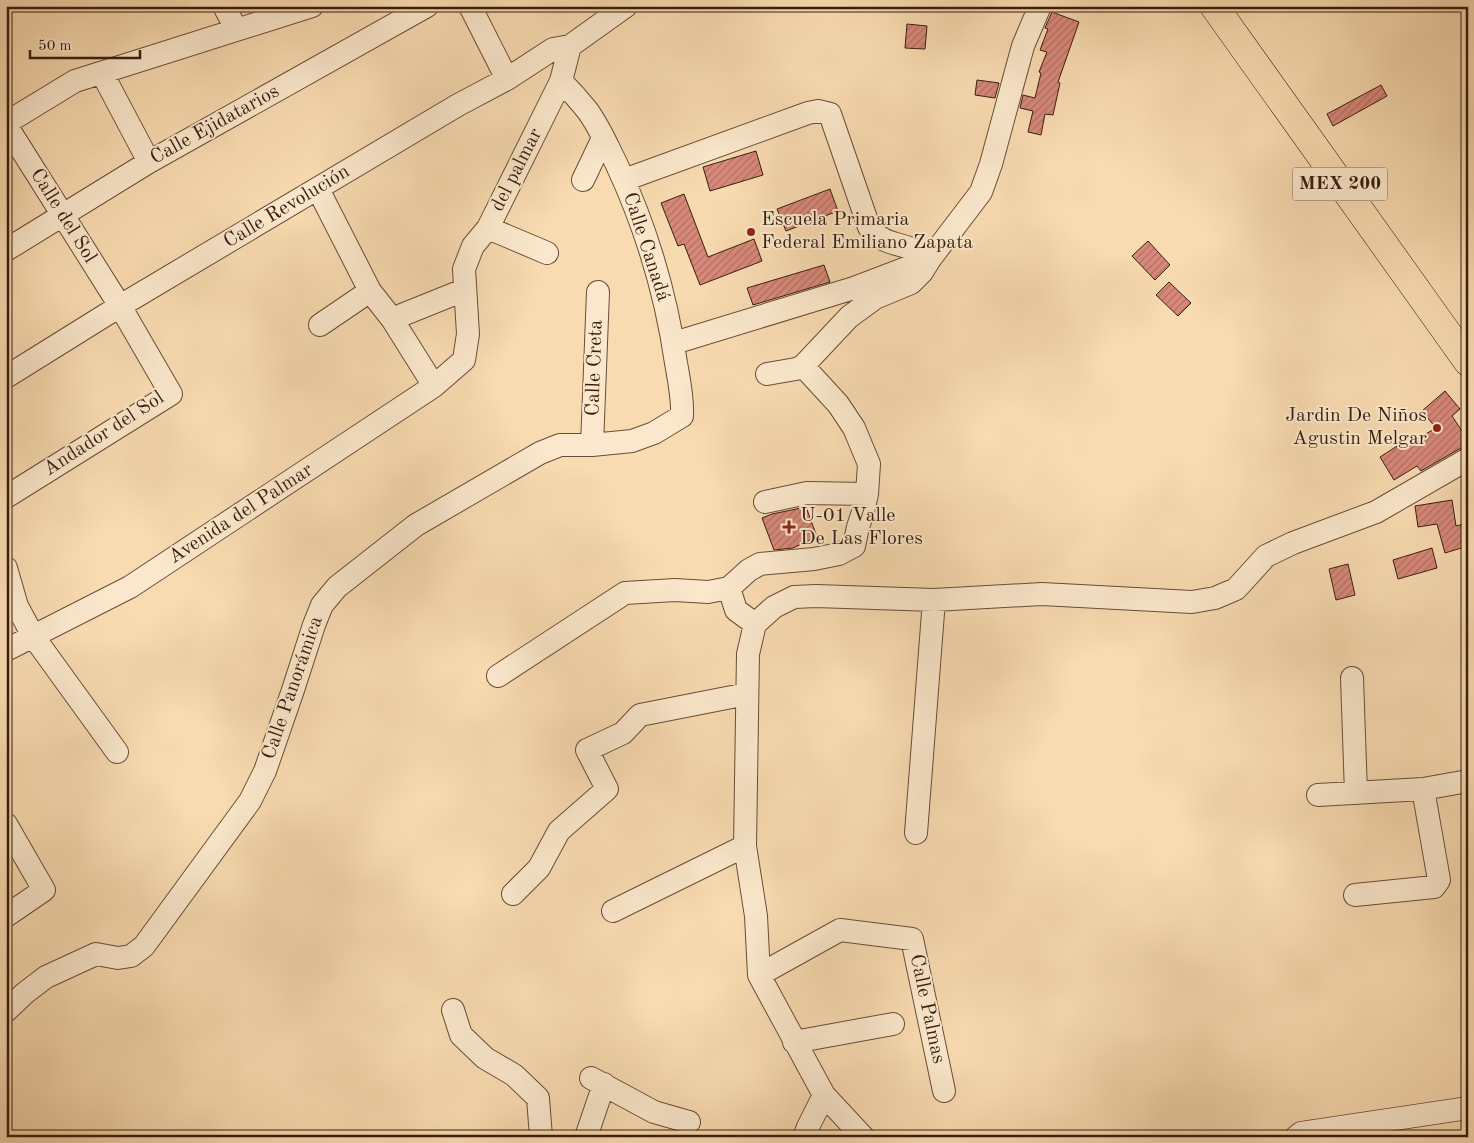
<svg xmlns="http://www.w3.org/2000/svg" width="1474" height="1143" font-family="'Old Standard TT',serif">
	<defs>
		<pattern id="building-hatch" width="6" height="6" patternUnits="userSpaceOnUse" patternTransform="scale(1.25)"><rect width="6" height="6" fill="#d9897b"/><path d="M-1 1l2-2M0 6l6-6M5 7l2-2" fill="none" stroke="#b16f63"/></pattern>
	</defs>
	<rect width="100%" height="100%" fill="#f9dbb1"/>
	<filter id="stains"><feTurbulence type="fractalNoise" baseFrequency=".004" numOctaves="4"/><feColorMatrix values="0 0 0 0 .2 0 0 0 0 .09 0 0 0 0 .02 0 0 0 .5 -.17"/></filter>
	<radialGradient id="worn" r=".72"><stop offset=".6" stop-color="#630" stop-opacity="0"/><stop offset="1" stop-color="#630" stop-opacity=".3"/></radialGradient>
	<path fill="url(#building-hatch)" stroke="#391d0e" d="M1052 12 1079 22 1058 82 1060 83 1053 115 1045 114 1041 135 1028 132 1033 111 1020 108 1023 95 1035 98 1041 73 1039 72 1047 52 1040 50 1048 29 1045 28Z
		M907 24 927 26 925 49 905 48Z
		M977 80 999 83 995 98 975 95Z
		M1381 85 1387 96 1333 126 1327 114Z
		M756 151 763 175 710 191 703 167Z
		M830 189 838 211 786 231 777 209Z
		M684 194 708 257 754 239 762 261 700 285 684 244 678 246 661 203Z
		M1148 241 1170 265 1155 280 1132 256Z
		M824 265 830 282 753 305 747 288Z
		M1169 282 1191 303 1178 316 1156 295Z
		M1445 391 1460 409 1452 416 1468 440V446L1461 448 1421 471 1417 466 1394 480 1380 457 1405 441 1407 445 1436 428 1422 411Z
		M1452 500 1456 526 1468 523V546L1445 553 1437 524 1418 527 1415 506Z
		M806 507 817 537 793 548 774 550 762 518 772 514Z
		M1432 548 1437 568 1398 579 1393 560Z
		M1348 564 1355 595 1336 600 1329 569Z"/>
	<g fill="none" stroke-linecap="round" stroke-linejoin="round">
		<defs>
			<path id="minor" d="M224 6 236 29
				M470 6 507 79
				M102 73 149 162
				M6 123 75 81 312 6
				M6 125 120 306 171 394 6 497
				M583 180 603 138
				M624 180 808 113 818 111 830 114 869 227C885 245 891 241 912 249 918 251 924 255 930 259L922 272 911 283 875 298 849 317 803 366 796 369 767 374
				M318 189 370 291 392 319 434 386
				M488 228 547 253
				M6 250 149 162 427 6
				M392 319 464 290
				M320 325 370 291
				M674 343 854 288 930 259 981 192 991 164 1023 46 1040 6
				M6 377 120 306 458 105 507 79 553 49 570 46
				M592 445 598 292
				M765 502 807 493 867 494
				M6 568 17 606 33 636 117 752
				M755 624 774 607 794 597 816 596 934 600 1042 594 1192 602 1215 598 1236 589 1266 556 1293 543 1376 512 1468 459
				M755 624 748 654 745 846 756 916 759 975 824 1095 863 1137
				M755 624 736 610 729 588 749 570 760 564 814 559 839 554 854 546 858 527 863 512 867 494 869 464 854 428 838 404 803 366
				M6 650 130 587 434 386 464 360 468 334 464 269 473 246 488 228 561 81 570 46 626 6
				M498 676 625 593 675 590 708 592 729 588
				M1352 678 1356 793
				M1318 795 1423 789 1468 781
				M6 824 44 890 6 916
				M916 833 934 600
				M513 894 539 868 559 831 607 789 587 750 623 733 640 715 747 694
				M1355 895 1434 887 1439 880 1423 789
				M613 911 745 846
				M759 975 840 930 912 939 944 1091
				M453 1010 461 1035 485 1058 514 1075 538 1098 541 1137
				M6 1011 25 993 46 977 96 954 118 958 131 956 144 946 250 801 265 771 293 690 314 625 322 605 337 587 416 525 540 453 560 445H592L632 441 654 433 682 416C683 398 679 380 676 363 666 293 646 227 616 163 607 145 599 126 587 110 579 100 570 90 561 81
				M794 1042 893 1024
				M591 1078 654 1112 689 1122
				M586 1137 604 1084
				M804 1137 808 1127 824 1095
				M1296 1137 1301 1133 1468 1108"/>
			<path id="major" d="M1214 6 1468 362"/>
		</defs>
		<use href="#minor" stroke="#694c37" stroke-width="24"/>
		<use href="#major" stroke="#391d0e" stroke-width="29"/>
		<use href="#minor" stroke="#fbe8cc" stroke-width="22"/>
		<use href="#major" stroke="#f9dbb1" stroke-width="28"/>
	</g>
	<g fill="#8f2418" stroke="#fbe8cc" stroke-width="2">
		<circle cx="751" cy="232" r="5"/>
		<circle cx="1437" cy="428" r="5"/>
		<path d="M786.5 519.5h5v5h5v5h-5v5h-5v-5h-5v-5h5z"/>
	</g>
	<g text-anchor="middle" dominant-baseline="central" stroke-width="4" stroke-linejoin="round" paint-order="stroke">
		<rect fill="#fbe8cc" stroke="#735a47" stroke-width="1" x="1292.5" y="167.5" width="95" height="33" rx="4"/>
		<g font-size="19" font-weight="bold" fill="#391d0e">
			<text x="1340" y="184">MEX 200</text>
		</g>
		<g font-size="20" fill="#391d0e" stroke="#fbe8cc">
			<text transform="translate(215 125) rotate(-29)">Calle Ejidatarios</text>
			<text transform="translate(517 170) rotate(-63)">del palmar</text>
			<text transform="translate(287 207) rotate(-31)">Calle Revolución</text>
			<text transform="translate(63 216) rotate(58)">Calle del Sol</text>
			<text transform="translate(646 247) rotate(72)">Calle Canadá</text>
			<text transform="translate(595 368) rotate(-88)">Calle Creta</text>
			<text transform="translate(104 434) rotate(-33)">Andador del Sol</text>
			<text transform="translate(241 514) rotate(-33)">Avenida del Palmar</text>
			<text transform="translate(293 688) rotate(-71)">Calle Panorámica</text>
			<text transform="translate(927 1009) rotate(78)">Calle Palmas</text>
		</g>
		<g font-size="20" fill="#391d0e" stroke="#fbe8cc" text-anchor="start">
			<text x="761" y="220">Escuela Primaria<tspan x="761" dy="23">Federal Emiliano Zapata</tspan></text>
			<text x="1427" y="416" text-anchor="end">Jardin De Niños<tspan x="1427" dy="23">Agustin Melgar</tspan></text>
			<text x="800" y="516">U-01 Valle<tspan x="800" dy="23">De Las Flores</tspan></text>
		</g>
	</g>
	<rect width="1474" height="1143" fill="none" stroke="#f9dbb1" stroke-width="25"/>
	<rect x="8" y="8" width="1459" height="1128" fill="none" stroke="#391d0e" stroke-width="2.5"/>
	<rect x="12" y="12" width="1449" height="1118" fill="none" stroke="#391d0e"/>
	<path d="M30 50v8h110v-8" fill="none" stroke="#391d0e" stroke-width="2.5"/>
	<text x="38" y="50" font-size="15" fill="#391d0e" stroke="#fbe8cc" stroke-width="4" paint-order="stroke">50 m</text>
	<rect width="100%" height="100%" filter="url(#stains)"/>
	<rect width="100%" height="100%" fill="url(#worn)"/>
</svg>
